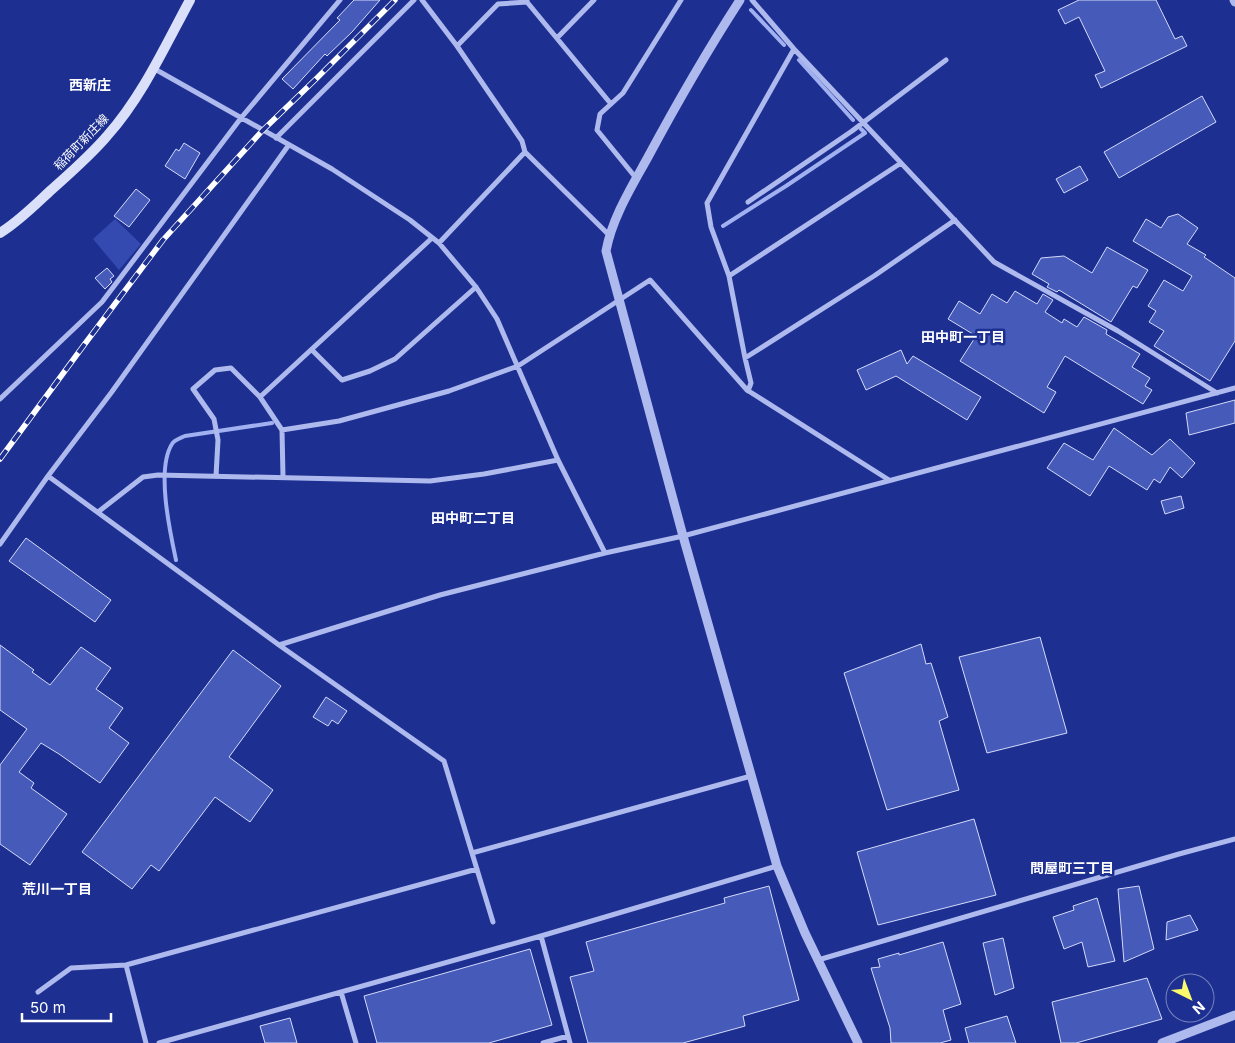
<svg xmlns="http://www.w3.org/2000/svg" width="1235" height="1043" font-family="Inter,'Noto Sans JP',sans-serif">
	<rect width="100%" height="100%" fill="#1d3091"/>
	<path fill="#344ab0" d="M115 219 141 244 119 270 93 239Z"/>
	<g fill="none" stroke-linecap="round" stroke-linejoin="round">
		<path stroke="#a1b0f0" stroke-width="4" d="M751 10 784 45
			M799 60 853 120
			M723 226 786 186 865 133 861 129
			M176 560C170 532 156 469 172 444 174 440 181 438 185 436L272 423"/>
	</g>
	<path fill="#455ab9" stroke="#d4dafa" d="M354 0H380L352 32 327 56 325 54 293 89 282 79 340 20 337 18Z
		M1079 0H1156L1175 39 1182 36 1187 46 1101 88 1095 75 1105 71 1079 17 1065 24 1058 10Z
		M1202 96 1216 122 1119 178 1104 152Z
		M184 143 200 153 185 179 165 166 176 149 179 151Z
		M1080 166 1088 180 1064 193 1056 179Z
		M136 189 150 200 129 227 114 216Z
		M1178 214 1198 228 1187 244 1206 255 1204 257 1235 278V341L1210 381 1154 346 1164 331 1149 322 1156 311 1148 306 1164 280 1183 291 1192 276 1133 241 1146 219 1161 228 1168 217Z
		M1107 247 1148 270 1137 288 1133 286 1111 322 1059 290 1057 292 1047 287 1049 284 1032 274 1041 258 1064 256 1092 273Z
		M107 268 114 276 110 279 112 282 105 289 95 278Z
		M1015 291 1037 304 1043 294 1053 300 1045 312 1062 323 1064 319 1077 327 1084 317 1107 330 1106 334 1140 354 1132 367 1150 378 1145 386 1152 390 1143 404 1065 356 1047 387 1056 392 1044 413 960 361 976 336 948 319 959 301 980 314 992 294 1007 303Z
		M901 350 907 364 913 356 981 397 967 420 896 376 866 390 857 370Z
		M1235 400V423L1189 435 1186 413Z
		M1114 428 1152 455 1170 439 1195 463 1182 478 1170 467 1160 483 1154 479 1147 490 1109 466 1090 496 1047 468 1064 443 1093 460Z
		M1181 496 1184 508 1165 514 1161 501Z
		M26 538 111 600 95 622 9 561Z
		M1040 637 1067 733 987 753 959 657Z
		M921 644 926 664 931 663 948 717 939 721 959 790 887 810 844 673Z
		M0 645 34 670 32 672 50 685 81 647 111 668 96 689 123 708 109 728 129 743 100 783 59 754 41 743 19 772 34 783 31 788 67 814 30 865 0 844V765L27 729 0 710Z
		M233 650 281 686 229 757 273 790 250 822 215 797 159 871 151 865 132 889 82 852Z
		M326 697 347 711 338 724 332 720 328 726 313 717Z
		M974 819 996 895 878 925 857 852Z
		M769 886 799 1000 743 1016 745 1026 683 1043H588L570 977 594 971 586 942 725 903 724 898Z
		M1139 886 1154 949 1124 962 1118 889Z
		M1097 898 1115 961 1088 967 1082 942 1064 949 1053 917 1074 910 1073 906Z
		M1190 915 1198 930 1166 940 1167 922Z
		M1003 938 1014 988 995 995 983 943Z
		M943 942 961 1004 943 1010 951 1040 940 1043H891L890 1028 871 968 880 967 878 959 899 953V955Z
		M530 949 552 1025 489 1043H377L364 996Z
		M1147 978 1162 1019 1076 1043H1061L1052 1002Z
		M1007 1016 1016 1043H969L965 1028Z
		M290 1018 297 1043H265L260 1026Z"/>
	<g fill="none" stroke-linecap="round" stroke-linejoin="round">
		<path stroke="#aeb9ee" stroke-width="5" d="M422 0 457 46 522 141 525 152 609 235
			M527 0V2L611 104
			M752 0 794 49 994 262 1118 331 1217 393
			M557 38 594 0
			M457 46 498 4 527 2
			M794 49 707 203 711 227 729 276 745 358 874 276 955 220
			M153 68 332 169 410 220 439 243 476 287 497 319 558 460 605 553
			M276 138 414 0
			M636 178 597 130 600 114 623 93 681 0
			M748 202 852 131 946 60
			M439 243 525 152
			M729 276 901 163
			M312 350 342 380 370 371 395 359 476 287
			M745 358 751 383 748 391
			M260 397 432 238
			M0 399 102 302 241 118 340 0
			M282 430 339 421 449 391 518 366 650 280 747 390 889 480
			M48 476 279 645 440 595 605 553 683 536 1235 388
			M216 476 218 440 214 419 193 389 215 370 231 368 260 397 282 430 283 477
			M98 512 143 477 158 475 430 481 484 474 558 460
			M0 544 48 476 111 393 288 146
			M279 645 444 761 493 922
			M472 853 751 776
			M541 936 570 1043
			M818 960 1179 854 1235 839
			M126 965 146 1043
			M38 992 71 968 126 965 477 869
			M341 992 356 1043
			M159 1043 541 936 777 866
			M543 1043 568 1036"/>
		<path stroke="#aeb9ee" stroke-width="9" d="M740 0C707 51 677 103 648 157 632 186 612 218 606 251L683 536 777 866 805 933 858 1043
			M1234 0 1235 2
			M1162 1043 1235 1015"/>
		<path stroke="#dadffa" stroke-width="10" d="M0 233C18 222 34 206 49 192 69 174 90 156 107 136 142 97 165 46 190 0"/>
		<defs>
			<path id="rail" d="M0 459 84 345 163 240 262 131 317 78 395 0"/>
		</defs>
		<use href="#rail" stroke="#fff" stroke-width="5.5"/>
		<use href="#rail" stroke="#1d3091" stroke-width="4" stroke-dasharray="11" stroke-linecap="butt"/>
	</g>
	<g text-anchor="middle" dominant-baseline="central" stroke-width="5" stroke-linejoin="round" paint-order="stroke">
		<g font-size="12" fill="#fff" stroke="#1d3091">
			<text transform="translate(81 142) rotate(-46)">稲荷町新庄線</text>
		</g>
		<g font-size="14" font-weight="bold" fill="#fff" stroke="#1d3091">
			<text x="90" y="84">西新庄</text>
			<text x="963" y="336">田中町一丁目</text>
			<text x="473" y="517">田中町二丁目</text>
			<text x="1072" y="867">問屋町三丁目</text>
			<text x="57" y="888">荒川一丁目</text>
		</g>
	</g>
	<g transform="translate(1190 998) rotate(138)"><circle r="24" fill="#1d3091" stroke="#7783bd"/>
	<path d="M0-4L9 19L0 12L-9 19Z" fill="#fdfb6c"/>
	<text y="-8" font-size="14" font-weight="bold" text-anchor="middle" fill="#ffffff">N</text>
	</g>
	<path d="M22 1013v8h89v-8" fill="none" stroke="#ffffff" stroke-width="2.5"/>
	<text x="30" y="1013" font-size="15" fill="#ffffff" stroke="#1d3091" stroke-width="4" paint-order="stroke">50 m</text>
</svg>
